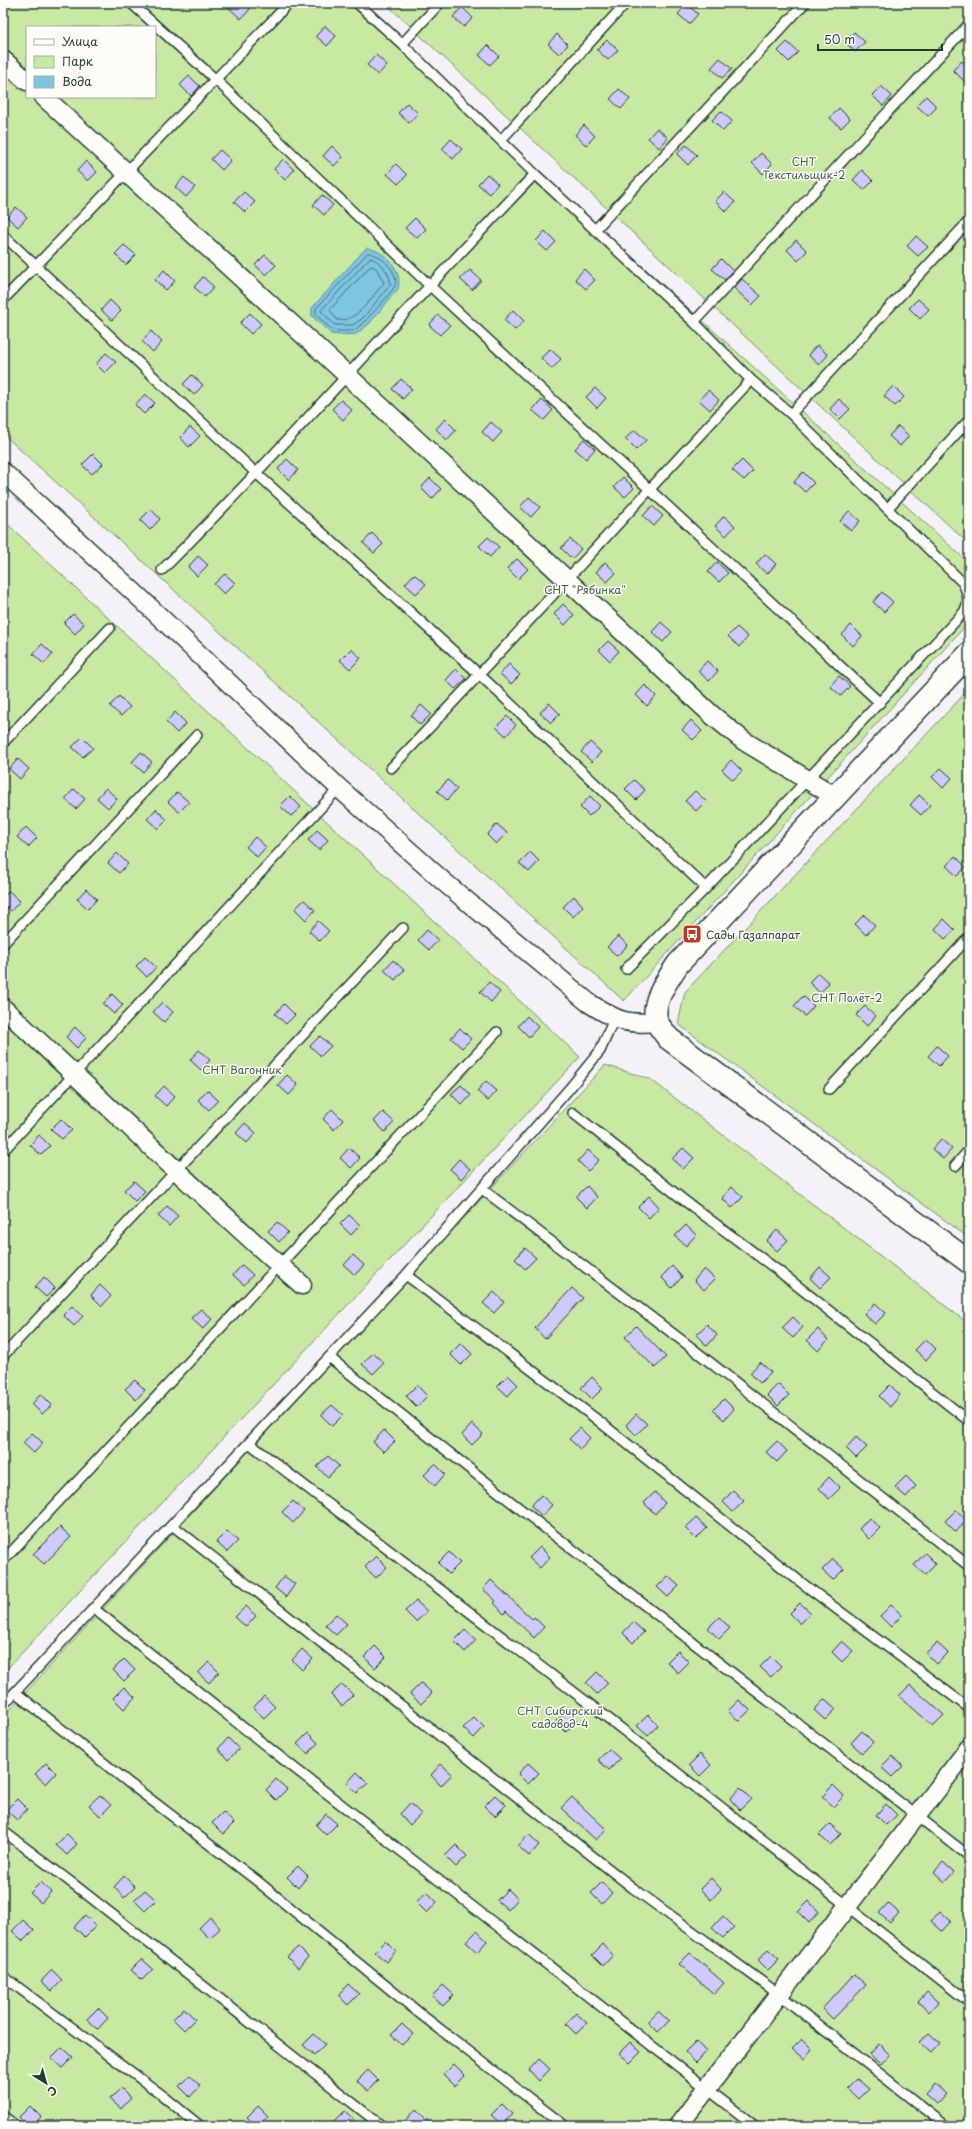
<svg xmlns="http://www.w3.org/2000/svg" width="972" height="2129" font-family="'Playpen Sans',sans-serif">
	<rect width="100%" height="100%" fill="#f4f2f8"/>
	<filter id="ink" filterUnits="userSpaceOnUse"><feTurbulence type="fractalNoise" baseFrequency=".025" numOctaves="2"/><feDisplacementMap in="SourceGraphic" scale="8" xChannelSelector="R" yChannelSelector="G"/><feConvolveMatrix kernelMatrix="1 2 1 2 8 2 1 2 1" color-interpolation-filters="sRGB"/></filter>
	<g filter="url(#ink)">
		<path fill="#c8e9a2" stroke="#74936b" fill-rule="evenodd" d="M3 3H353L969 563V622L624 1001 3 434ZM27 27H155V97H27Z
			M385 3H969V544Z
			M3 520 580 1057 3 1673Z
			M969 689V1238L678 1024 685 992Z
			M605 1065 650 1079 969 1324V2126H3V1717Z"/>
		<path fill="#7fc4e0" stroke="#598e9b" d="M366 248C385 250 403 270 398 289L369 324 356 334 342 335 331 334 312 316V308Z"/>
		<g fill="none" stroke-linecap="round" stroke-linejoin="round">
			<path stroke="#457379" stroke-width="1" d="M368 253C380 253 399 272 395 285 394 291 360 328 354 330 347 332 339 331 332 330L316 315V309Z
				M370 258C380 260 392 275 390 285L363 318 353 325H335L321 311Z
				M371 266 376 268 384 283C372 296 357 323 337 320L330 310Z"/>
		</g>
		<path fill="#d0c9fc" stroke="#1f3d34" d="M224 3H244L250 9 241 19Z
			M687 4 698 14 689 24 678 14Z
			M462 7 473 18 464 27 453 17Z
			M325 26 336 36 327 46 316 36Z
			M854 32 865 42 855 52 845 42Z
			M557 34 568 45 559 54 548 44Z
			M607 40 618 50 608 60 597 50Z
			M787 42 798 52 789 62 778 51Z
			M488 45 499 56 490 65 479 55Z
			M376 55 387 65 378 75 367 65Z
			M720 58 732 69 722 78 711 68Z
			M962 61 969 67V86L953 70Z
			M189 76 200 86 191 96 180 85Z
			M881 86 892 96 883 106 872 95Z
			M619 89 630 99 621 109 610 99Z
			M926 96 937 107 928 116 917 106Z
			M407 103 418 113 409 123 398 113Z
			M839 108 850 119 841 128 830 118Z
			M721 111 732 121 723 131 712 120Z
			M584 125 595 136 586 145 575 135Z
			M657 128 668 138 659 148 648 138Z
			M451 139 462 149 453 159 442 149Z
			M686 145 697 155 688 165 677 154Z
			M332 146 343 157 334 166 323 156Z
			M220 150 231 160 222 170 211 159Z
			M761 153 772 164 763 174 752 163Z
			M283 159 294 170 285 180 274 169Z
			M86 161 97 172 88 181 77 171Z
			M396 164 407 175 398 184 387 174Z
			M862 170 873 181 864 190 853 180Z
			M487 174 498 184 489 194 478 184Z
			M184 177 195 187 186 197 175 187Z
			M244 192 255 202 245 212 234 202Z
			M724 192 735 202 726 212 715 201Z
			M322 195 333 205 324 215 313 205Z
			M16 207 27 217 18 227 7 217Z
			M415 218 426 229 417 238 405 228Z
			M545 231 556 242 547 251 536 241Z
			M916 236 928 247 918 256 907 246Z
			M796 240 807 251 798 261 787 250Z
			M124 245 136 255 126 265 115 254Z
			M265 255 276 265 266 275 255 265Z
			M721 259 733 271 725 280 712 269Z
			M584 269 595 280 586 289 575 279Z
			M164 270 175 281 166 290 155 280Z
			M470 270 481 280 472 290 460 279Z
			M203 277 214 287 205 297 194 287Z
			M742 279 761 296 752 305 734 288Z
			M918 299 929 309 920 319 909 308Z
			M110 300 121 311 112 320 101 310Z
			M513 310 524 321 515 330 504 320Z
			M250 313 261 324 251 334 240 323Z
			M438 315 450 325 440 335 429 325Z
			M151 331 162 342 153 352 142 341Z
			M817 345 828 355 819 365 808 355Z
			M550 349 561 359 552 369 541 358Z
			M106 353 116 362 105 373 96 364Z
			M192 375 203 385 194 395 183 384Z
			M401 379 412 389 403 399 392 389Z
			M893 386 904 397 895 406 884 396Z
			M595 388 606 398 597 408 586 397Z
			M708 390 719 400 710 410 699 400Z
			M145 394 155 403 144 414 135 405Z
			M839 399 850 409 840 419 830 409Z
			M341 400 352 410 343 420 332 409Z
			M542 400 553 410 544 420 532 410Z
			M445 419 456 430 447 440 436 429Z
			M491 422 502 432 493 442 482 432Z
			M898 426 909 436 900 446 889 436Z
			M190 427 200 436 189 447 180 437Z
			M635 430 646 440 636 450 625 439Z
			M584 439 595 449 586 459 575 449Z
			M93 454 103 464 92 474 82 465Z
			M287 459 298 470 289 480 278 469Z
			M742 460 753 471 744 480 732 470Z
			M803 472 814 483 805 492 794 482Z
			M623 477 634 488 625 497 614 487Z
			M430 478 441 489 432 499 421 488Z
			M529 497 540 507 531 517 520 507Z
			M652 506 663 516 654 526 643 516Z
			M151 509 160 519 150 530 140 520Z
			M849 511 860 521 851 531 840 521Z
			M724 516 735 526 726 536 715 526Z
			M372 533 383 544 374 553 363 543Z
			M488 537 499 547 490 557 479 546Z
			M570 539 581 549 572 559 561 548Z
			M765 554 776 564 767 574 756 564Z
			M198 556 208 565 197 576 188 567Z
			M517 559 528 569 518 579 507 568Z
			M605 562 616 573 607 582 596 572Z
			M717 562 728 573 719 582 708 572Z
			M225 574 235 583 224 594 214 584Z
			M414 574 426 584 416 594 405 584Z
			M882 592 893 602 884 612 873 602Z
			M563 604 574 615 565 625 554 614Z
			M73 614 84 624 75 634 64 623Z
			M661 622 672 632 663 642 652 632Z
			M851 625 862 636 853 646 842 635Z
			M737 627 748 637 739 647 728 636Z
			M608 641 619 651 610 661 599 650Z
			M42 644 53 654 44 664 33 654Z
			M351 649 361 658 350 669 340 660Z
			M707 661 718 671 709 681 698 671Z
			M509 664 520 675 511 684 500 674Z
			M456 669 466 679 455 689 446 680Z
			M839 676 850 686 841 696 830 686Z
			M645 685 656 696 647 706 636 695Z
			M119 696 130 707 121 716 110 706Z
			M549 703 560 714 551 723 540 713Z
			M421 705 431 714 420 725 411 716Z
			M175 712 186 723 177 733 166 722Z
			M507 716 516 725 506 736 496 727Z
			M691 720 702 731 693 740 682 730Z
			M82 737 93 748 83 757 72 747Z
			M590 742 601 752 592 762 581 752Z
			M141 752 152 762 143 772 132 762Z
			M18 759 29 769 20 779 9 769Z
			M731 760 742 771 733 780 722 770Z
			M941 768 952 778 943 788 932 777Z
			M448 780 457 789 447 800 437 791Z
			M634 780 645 790 636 800 625 789Z
			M106 788 117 799 108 808 97 798Z
			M74 789 85 799 76 809 65 799Z
			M695 791 706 801 696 811 685 801Z
			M177 792 189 802 179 812 168 802Z
			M919 795 930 805 921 815 910 805Z
			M290 796 301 807 291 816 280 806Z
			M590 796 600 806 589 816 580 807Z
			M156 809 167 820 158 829 147 819Z
			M497 824 507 833 496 844 487 835Z
			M26 827 37 838 28 847 17 837Z
			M317 830 328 840 319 850 308 840Z
			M255 837 266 847 257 857 246 847Z
			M530 852 539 861 529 872 519 863Z
			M117 853 128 864 119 873 108 863Z
			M955 856 966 867 957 876 946 866Z
			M86 889 97 899 88 909 77 899Z
			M9 891 20 901 11 911 3 903V898Z
			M574 896 583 906 573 917 563 907Z
			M304 900 315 910 306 920 295 909Z
			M864 915 875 925 866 935 855 924Z
			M944 919 955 930 945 939 935 929Z
			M318 921 329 931 320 941 309 931Z
			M427 930 438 940 429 950 418 940Z
			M618 936 628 945 617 956 607 947Z
			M145 957 156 967 147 977 136 966Z
			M393 960 404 970 395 980 384 970Z
			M818 973 829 983 820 993 809 982Z
			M489 982 500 992 491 1002 480 992Z
			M112 994 123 1005 114 1014 103 1004Z
			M803 996 814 1006 805 1016 794 1006Z
			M162 1002 173 1012 164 1022 153 1012Z
			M284 1004 295 1015 286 1024 275 1014Z
			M865 1006 876 1016 867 1026 856 1015Z
			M527 1016 538 1027 529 1037 518 1026Z
			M75 1027 86 1038 77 1048 66 1037Z
			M460 1028 471 1039 462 1048 451 1038Z
			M320 1036 331 1046 321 1056 310 1046Z
			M937 1046 948 1056 939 1066 928 1056Z
			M199 1050 210 1060 201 1070 190 1060Z
			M287 1075 298 1085 289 1095 278 1085Z
			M486 1081 497 1091 488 1101 477 1091Z
			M461 1085 471 1095 462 1105 451 1094Z
			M164 1086 175 1096 166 1106 155 1096Z
			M207 1090 218 1100 209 1110 198 1100Z
			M332 1109 343 1120 334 1130 323 1119Z
			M383 1112 394 1122 385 1132 374 1121Z
			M61 1119 72 1130 62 1139 51 1129Z
			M245 1123 256 1133 247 1143 236 1133Z
			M39 1135 50 1146 41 1155 30 1145Z
			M941 1139 952 1149 943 1159 932 1149Z
			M349 1148 360 1158 351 1168 340 1158Z
			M683 1148 694 1158 683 1169 672 1159Z
			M588 1150 599 1160 588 1171 578 1161Z
			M459 1159 470 1169 461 1179 450 1169Z
			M134 1181 145 1191 135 1201 124 1190Z
			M587 1186 597 1197 587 1208 576 1197Z
			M732 1187 743 1197 732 1208 722 1198Z
			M649 1196 659 1207 649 1218 638 1207Z
			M167 1206 178 1216 169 1226 158 1216Z
			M349 1215 360 1225 351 1235 340 1224Z
			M277 1222 288 1232 279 1242 268 1231Z
			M686 1225 696 1235 686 1246 675 1236Z
			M777 1230 788 1240 777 1251 766 1241Z
			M525 1248 536 1258 525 1269 515 1259Z
			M353 1255 364 1265 355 1275 344 1265Z
			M242 1265 253 1275 244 1285 233 1275Z
			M672 1266 682 1277 672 1288 661 1277Z
			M820 1267 831 1277 820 1288 810 1278Z
			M704 1269 715 1279 704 1290 694 1280Z
			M44 1277 55 1288 46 1297 35 1287Z
			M100 1285 111 1296 102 1306 91 1295Z
			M572 1288 583 1298 545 1339 535 1328Z
			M494 1292 504 1302 494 1313 483 1303Z
			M875 1303 886 1313 875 1324 864 1314Z
			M72 1306 83 1316 74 1326 63 1315Z
			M201 1309 212 1319 203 1329 191 1318Z
			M793 1317 803 1327 793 1338 782 1328Z
			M707 1324 717 1335 707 1346 696 1335Z
			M636 1326 666 1357 655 1368 625 1337Z
			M818 1329 828 1340 818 1351 807 1340Z
			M926 1339 936 1349 926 1360 915 1350Z
			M461 1343 472 1354 461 1365 450 1354Z
			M373 1353 384 1363 373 1374 362 1364Z
			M760 1362 771 1372 760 1383 750 1373Z
			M508 1375 518 1385 508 1396 497 1386Z
			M592 1377 603 1388 592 1399 581 1388Z
			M135 1380 145 1390 136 1400 125 1389Z
			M778 1384 789 1395 778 1406 767 1395Z
			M417 1385 427 1396 417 1407 406 1396Z
			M890 1385 900 1395 890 1407 879 1396Z
			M41 1394 52 1405 42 1414 32 1404Z
			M724 1399 734 1409 724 1420 713 1410Z
			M332 1405 343 1415 332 1426 321 1415Z
			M636 1414 647 1424 636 1435 626 1425Z
			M472 1424 483 1434 472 1445 462 1435Z
			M580 1428 590 1438 580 1449 569 1439Z
			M384 1430 395 1441 384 1452 373 1442Z
			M32 1433 43 1443 34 1453 23 1443Z
			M856 1437 867 1447 856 1458 846 1448Z
			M777 1441 787 1451 777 1462 766 1452Z
			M328 1456 339 1466 328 1477 317 1467Z
			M435 1464 445 1474 435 1486 424 1475Z
			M906 1476 916 1486 906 1497 895 1487Z
			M829 1477 840 1488 829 1499 819 1488Z
			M733 1490 744 1501 733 1512 723 1502Z
			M655 1492 665 1503 655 1514 644 1503Z
			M541 1495 552 1505 542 1516 531 1506Z
			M293 1501 304 1511 293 1523 282 1512Z
			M956 1510 967 1520 956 1532 945 1521Z
			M696 1518 707 1528 696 1539 685 1528Z
			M869 1518 880 1528 869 1539 859 1529Z
			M60 1527 71 1537 44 1564 33 1554Z
			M227 1531 238 1541 227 1552 216 1542Z
			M540 1547 550 1557 540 1568 529 1558Z
			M449 1552 460 1563 449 1574 438 1563Z
			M925 1553 936 1564 925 1575 914 1565Z
			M376 1556 387 1567 376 1578 365 1567Z
			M833 1559 844 1569 833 1580 822 1570Z
			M284 1576 295 1584 286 1597 275 1588Z
			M668 1576 679 1586 668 1597 657 1587Z
			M491 1580 532 1619 534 1617 544 1627 534 1638 506 1611 504 1614 494 1603 496 1601 483 1589Z
			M416 1601 427 1611 416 1622 405 1611Z
			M800 1603 811 1613 800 1624 790 1613Z
			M891 1605 902 1615 891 1627 880 1616Z
			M246 1606 256 1616 246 1627 235 1617Z
			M336 1614 347 1624 336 1635 325 1625Z
			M719 1617 730 1628 719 1639 708 1628Z
			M633 1622 644 1632 633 1643 623 1633Z
			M465 1630 476 1640 465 1652 454 1641Z
			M842 1641 853 1651 842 1662 832 1652Z
			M937 1643 948 1653 937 1664 926 1653Z
			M375 1646 386 1657 375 1668 364 1657Z
			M302 1649 313 1659 302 1670 292 1660Z
			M678 1651 689 1662 678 1673 667 1662Z
			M771 1656 781 1666 771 1677 760 1667Z
			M124 1659 135 1670 124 1681 113 1670Z
			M209 1662 219 1672 209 1683 198 1673Z
			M597 1672 608 1683 597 1694 586 1683Z
			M421 1683 432 1693 421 1704 410 1694Z
			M342 1684 353 1695 342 1706 331 1695Z
			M910 1685 944 1715 933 1726 899 1696Z
			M124 1687 135 1697 124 1709 113 1698Z
			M264 1696 275 1707 264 1718 253 1708Z
			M825 1699 836 1709 825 1720 814 1710Z
			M739 1700 750 1710 739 1721 728 1711Z
			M567 1711 577 1721 566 1732 556 1721Z
			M648 1715 658 1725 648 1736 637 1726Z
			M474 1717 484 1727 474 1738 463 1728Z
			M862 1731 873 1742 862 1753 851 1743Z
			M308 1733 318 1743 308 1754 297 1744Z
			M228 1738 239 1749 228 1760 218 1749Z
			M609 1749 620 1759 609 1770 598 1760Z
			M700 1754 711 1765 700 1776 689 1765Z
			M892 1756 903 1766 892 1777 881 1767Z
			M46 1763 56 1773 46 1784 35 1774Z
			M528 1763 539 1773 528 1784 518 1774Z
			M441 1764 452 1774 441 1786 431 1775Z
			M357 1772 368 1783 357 1793 347 1783Z
			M276 1779 287 1789 276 1800 266 1790Z
			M833 1785 844 1796 833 1807 822 1797Z
			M740 1788 751 1799 740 1810 730 1799Z
			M100 1795 111 1805 100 1816 89 1805Z
			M495 1795 506 1805 495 1816 484 1806Z
			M572 1797 606 1829 596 1840 561 1808Z
			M17 1799 27 1809 17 1820 6 1810Z
			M410 1803 421 1814 410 1825 400 1814Z
			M886 1804 897 1815 886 1825 876 1815Z
			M223 1812 234 1823 223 1834 212 1823Z
			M326 1814 337 1824 326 1835 316 1825Z
			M830 1824 841 1834 830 1845 819 1835Z
			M67 1834 77 1844 67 1855 56 1845Z
			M529 1834 539 1845 529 1856 518 1846Z
			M456 1845 467 1856 456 1867 445 1856Z
			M943 1862 954 1872 945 1882 934 1872Z
			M298 1866 308 1876 298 1888 287 1877Z
			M124 1876 135 1887 124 1898 114 1887Z
			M711 1878 721 1889 711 1900 700 1889Z
			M41 1882 51 1892 41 1903 30 1893Z
			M602 1882 612 1893 602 1904 591 1893Z
			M508 1889 518 1899 508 1910 497 1900Z
			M145 1890 156 1900 145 1911 134 1900Z
			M427 1892 437 1902 427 1913 416 1902Z
			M809 1901 819 1912 809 1923 798 1912Z
			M888 1903 899 1913 890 1923 879 1913Z
			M940 1911 951 1921 942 1931 931 1921Z
			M85 1915 96 1926 85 1937 74 1927Z
			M723 1916 734 1927 723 1938 712 1928Z
			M210 1917 220 1928 210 1939 199 1928Z
			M23 1920 34 1930 23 1941 12 1931Z
			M477 1931 487 1941 477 1952 466 1942Z
			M386 1941 396 1951 386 1962 375 1952Z
			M603 1944 613 1955 603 1966 592 1955Z
			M298 1947 308 1957 298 1968 287 1957Z
			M768 1949 779 1959 768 1970 758 1960Z
			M690 1953 724 1983 714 1994 679 1964Z
			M142 1959 153 1969 142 1980 131 1970Z
			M52 1970 62 1980 52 1991 41 1981Z
			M854 1974 866 1985 833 2019 822 2009Z
			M348 1984 359 1994 348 2005 338 1995Z
			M443 1985 454 1995 443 2006 432 1996Z
			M927 1992 938 2002 929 2012 918 2002Z
			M98 2008 108 2018 98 2029 87 2019Z
			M184 2008 195 2019 184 2030 173 2019Z
			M658 2011 669 2021 658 2032 647 2022Z
			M576 2013 587 2023 576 2034 566 2024Z
			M402 2024 413 2034 402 2045 391 2035Z
			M929 2033 940 2043 931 2053 919 2042Z
			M314 2034 325 2044 314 2055 303 2045Z
			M802 2039 812 2049 804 2059 792 2049Z
			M696 2041 706 2052 696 2063 685 2052Z
			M630 2042 641 2052 630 2063 619 2053Z
			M879 2044 890 2055 881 2065 870 2054Z
			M62 2047 73 2057 62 2068 51 2058Z
			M539 2059 550 2069 539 2081 529 2070Z
			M454 2064 465 2075 454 2086 443 2075Z
			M368 2070 378 2080 368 2091 357 2081Z
			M190 2075 200 2086 190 2097 179 2086Z
			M857 2079 869 2089 859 2099 848 2088Z
			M935 2084 946 2094 937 2104 926 2094Z
			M121 2088 131 2098 121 2109 110 2099Z
			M502 2104 512 2114 502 2125 491 2115Z
			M30 2106 41 2117 32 2126H28L19 2117Z
			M258 2106 268 2116 259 2126H256L247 2117Z
			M416 2109 433 2126H400Z
			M345 2111 360 2126H330Z"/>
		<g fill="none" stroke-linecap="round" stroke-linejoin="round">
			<defs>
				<path id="service" d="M131 3 216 80 429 285 880 703
					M357 3 402 44 535 174 694 322 751 380 791 414 963 583C968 594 970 602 964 612L706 888 626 969
					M402 44 440 3
					M501 140 626 3
					M595 230 805 3
					M3 235 256 473 480 675 706 888
					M3 300 289 3
					M694 322 969 24
					M791 414 969 221
					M888 508 969 420
					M162 570C290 442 409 305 535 174
					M3 743 110 628
					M391 768C513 641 630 509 751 380
					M3 944 197 735
					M829 1089 969 937
					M573 1113 685 1201 776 1269 969 1421
					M3 1151 339 788
					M955 1166 969 1150
					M482 1189 688 1345 969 1566
					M406 1275 595 1418 798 1580 969 1708
					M3 1356 403 928
					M329 1357 510 1501 969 1856
					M249 1443 609 1719 969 2002
					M172 1525 633 1888 780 1995 946 2126
					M3 1561 497 1032
					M93 1608 284 1760 755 2126
					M15 1692 129 1783 256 1880 423 2016 565 2126
					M3 1705 406 1275 569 1089 600 1051 614 1019
					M3 1831 76 1886 382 2126
					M3 1976 162 2095 200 2126
					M3 2116 16 2126"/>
				<path id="minor" d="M3 60 27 81
					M44 97 347 375 712 715 744 741 836 797
					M3 472 139 597 339 788 444 882 589 1003C616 1020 624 1025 657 1022
					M3 1008C103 1100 200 1196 302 1285
					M678 2126 969 1748"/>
				<path id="tertiary" d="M969 654 678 964C668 979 650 1003 657 1022 659 1027 665 1033 668 1038L969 1262"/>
			</defs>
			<use href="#service" stroke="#1f3d34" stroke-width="12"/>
			<use href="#minor" stroke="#1f3d34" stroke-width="21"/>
			<use href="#tertiary" stroke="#1f3d34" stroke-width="25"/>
			<use href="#service" stroke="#fdfcf7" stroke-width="9"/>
			<use href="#minor" stroke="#fdfcf7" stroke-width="18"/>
			<use href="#tertiary" stroke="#fdfcf7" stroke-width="22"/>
		</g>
	</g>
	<defs>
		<symbol id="bus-square" viewBox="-11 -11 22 22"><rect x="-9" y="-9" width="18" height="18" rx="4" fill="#c8321e" stroke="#fdfcf7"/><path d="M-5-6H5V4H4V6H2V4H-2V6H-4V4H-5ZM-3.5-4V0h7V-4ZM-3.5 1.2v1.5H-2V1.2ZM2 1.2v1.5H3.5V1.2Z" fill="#fff"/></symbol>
	</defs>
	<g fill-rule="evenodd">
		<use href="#bus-square" x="681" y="923" width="22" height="22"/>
	</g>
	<g text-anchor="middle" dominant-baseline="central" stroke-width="3" stroke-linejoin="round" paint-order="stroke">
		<g font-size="11" fill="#415f4a" stroke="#fdfcf7">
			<text x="804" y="161">СНТ<tspan x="804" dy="13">Текстильщик-2</tspan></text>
			<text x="585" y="589">СНТ "Рябинка"</text>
			<text x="847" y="997">СНТ Полёт-2</text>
			<text x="242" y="1069">СНТ Вагонник</text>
			<text x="560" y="1710">СНТ Сибирский<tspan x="560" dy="13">садовод-4</tspan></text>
		</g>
		<g font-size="11" fill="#1f3d34" stroke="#fdfcf7" text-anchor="start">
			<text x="706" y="934">Сады Газаппарат</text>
		</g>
	</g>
	<rect width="972" height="2129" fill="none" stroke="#fdfcf7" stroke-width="16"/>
	<rect x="8" y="8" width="956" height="2113" fill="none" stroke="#1f3d34" stroke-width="1.5" filter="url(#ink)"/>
	<rect x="26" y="26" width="130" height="72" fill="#fdfcf7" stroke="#a4b0a9"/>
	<rect x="34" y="39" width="20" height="6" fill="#fdfcf7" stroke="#a4b0a9"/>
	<text x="62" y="46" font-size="12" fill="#1f3d34">Улица</text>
	<rect x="34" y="56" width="20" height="12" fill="#c8e9a2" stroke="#a4b0a9"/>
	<text x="62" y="66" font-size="12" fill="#1f3d34">Парк</text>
	<rect x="34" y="76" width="20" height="12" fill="#7fc4e0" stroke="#a4b0a9"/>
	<text x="62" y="86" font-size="12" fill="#1f3d34">Вода</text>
	<g transform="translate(46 2083) rotate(143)" stroke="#fdfcf7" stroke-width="3" paint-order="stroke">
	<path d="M0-3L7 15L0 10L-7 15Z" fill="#1f3d34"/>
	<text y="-6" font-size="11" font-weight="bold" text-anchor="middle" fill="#1f3d34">С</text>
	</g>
	<path d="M818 44v6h124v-6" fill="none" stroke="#1f3d34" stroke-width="2"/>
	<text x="824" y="44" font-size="12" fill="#1f3d34" stroke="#fdfcf7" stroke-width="3" paint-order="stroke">50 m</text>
</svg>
